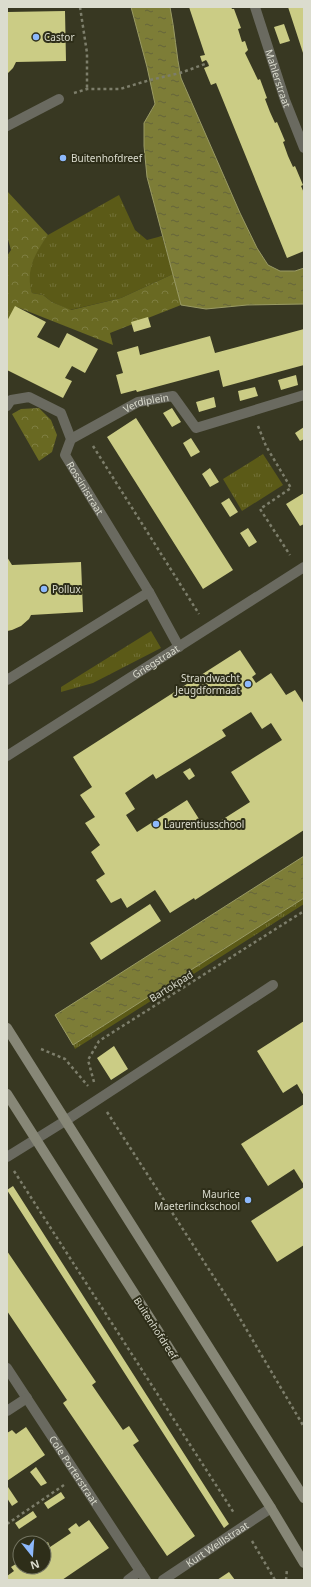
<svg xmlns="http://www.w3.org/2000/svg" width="311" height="1587" font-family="'Noto Sans',sans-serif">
	<defs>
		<pattern id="grass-tufts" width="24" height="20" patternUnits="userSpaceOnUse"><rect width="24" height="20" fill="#5b5a17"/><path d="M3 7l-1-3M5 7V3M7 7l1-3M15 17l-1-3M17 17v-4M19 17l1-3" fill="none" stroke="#727138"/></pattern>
		<pattern id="forest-crowns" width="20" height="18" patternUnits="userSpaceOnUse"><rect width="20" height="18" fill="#696922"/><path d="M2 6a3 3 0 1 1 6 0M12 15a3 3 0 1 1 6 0" fill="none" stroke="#7e7e41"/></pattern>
		<pattern id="water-ripples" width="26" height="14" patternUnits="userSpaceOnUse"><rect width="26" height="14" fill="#7d7d37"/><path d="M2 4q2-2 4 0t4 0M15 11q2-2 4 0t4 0" fill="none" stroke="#65653a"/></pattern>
	</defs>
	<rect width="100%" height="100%" fill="#383822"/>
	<path fill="url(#grass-tufts)" d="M119 195 135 230 147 240 162 236 173 274 121 298 70 310 52 302 43 295 32 293 29 284V271L37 250 48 235Z
		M263 454 283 485 242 511 223 479Z
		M151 631 161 648 93 683 61 692V687Z
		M304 898V904L75 1049 73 1045Z"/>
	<path fill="url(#forest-crowns)" d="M7 191 48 235C35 253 25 271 32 293L43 295 52 302 71 310 121 298 173 274 181 305 110 333 113 345 17 307 7 333V256L11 250 7 236Z
		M39 408 51 420 57 435 52 452 39 461 12 414 21 409Z"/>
	<path fill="url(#water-ripples)" stroke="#999a64" d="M131 7H170C175 31 176 54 181 78L240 213 257 248 268 265 280 271H295L304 268V304L247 305 206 309 181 305 147 177 144 146V123L155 104 147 67Z
		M304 856V898L73 1045 55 1015Z"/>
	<path fill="#cbcc85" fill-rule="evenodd" d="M189 7H231L232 9H234L241 28 238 29 242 42 245 41 248 50 245 53 258 80 260 79 267 98 265 99 270 112 275 123 277 122 285 141 283 142 288 156 293 167 295 166 303 185 301 186 304 193V251L287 258 216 83 211 85 204 68 209 66 208 63 206 60 202 62 200 56 205 55Z
		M288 7H304V56Z
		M65 11 66 61 16 62 13 68 7 74V12Z
		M284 24 290 41 280 44 274 27Z
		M15 306 46 322 37 337 59 348 67 333 98 349 85 373 72 366 65 378 72 381 63 398 7 370V321Z
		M148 317 151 327 134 332 131 322Z
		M304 329V365L223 387 219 370 137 392 136 390 121 394 116 375 123 373 117 352 138 346 140 355 210 336 215 353Z
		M296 375 298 385 281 390 278 380Z
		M255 387 258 396 240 401 238 391Z
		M214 397 216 407 199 412 196 402Z
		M172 408 181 422 172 427 163 413Z
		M136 418 233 570 203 589 107 437Z
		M304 427V439L300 441 295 433Z
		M191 438 200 452 191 457 183 443Z
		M210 468 219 482 210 487 202 474Z
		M304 493V524L300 526 286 504Z
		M229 498 238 512 230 517 221 503Z
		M248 528 257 542 249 547 240 533Z
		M7 557 12 565 81 562 83 612 31 615 29 619 21 626 12 630 7 631Z
		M240 650 256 674 252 677 256 683 271 673 286 695 295 690 304 704V830L195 900 194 898 170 913 155 890 127 908 121 898 111 903 96 880 105 874 91 852 100 845 85 823 95 817 80 795 92 787 73 757ZM251 712 262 729 271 723 282 740 231 772 250 802 206 830 187 800 137 832 126 815 135 809 125 793 153 774 156 779 226 736 222 730Z
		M190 768 195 776 189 780 183 772Z
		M150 904 161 921 101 960 90 943Z
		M304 1021V1096L297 1084 283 1093 257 1051Z
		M114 1046 128 1069 111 1080 97 1058Z
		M304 1104V1185L294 1169 268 1186 241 1144Z
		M13 1186 229 1524 224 1528 7 1190Z
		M304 1187V1245L277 1262 251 1221Z
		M7 1251 96 1382 92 1385 123 1430 129 1426 139 1441 133 1445 195 1536 167 1556 63 1403 67 1400 7 1311Z
		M26 1427 45 1455 7 1481V1433L12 1430 16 1434Z
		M36 1467 47 1483 41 1486 30 1472Z
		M8 1487 18 1502 12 1506 7 1498Z
		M61 1492 65 1498 48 1509 44 1503Z
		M33 1511 37 1517 19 1529 15 1523Z
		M89 1520 109 1548 62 1580H7V1576L14 1571 11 1567 19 1562 20 1567H44V1545L48 1542 50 1547 71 1533 68 1529 76 1523 79 1527Z
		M229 1572 235 1580H217Z"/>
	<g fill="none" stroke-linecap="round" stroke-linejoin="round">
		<path stroke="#7d7e6b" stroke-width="2.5" stroke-dasharray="3 3" stroke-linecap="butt" d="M80 7 87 53V89
			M74 93 87 89H120L150 80 180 73 208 63
			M258 426 266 446 291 488 260 509 290 555
			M93 446 199 614
			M41 1049 65 1059 88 1086
			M94 1082 88 1060 99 1041 304 911
			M107 1112 232 1305 304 1427
			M14 1171 234 1513
			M7 1524 64 1485
			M252 1541 275 1580
			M286 1580 287 1569"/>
		<path stroke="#6a6a60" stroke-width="10" d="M65 1121 273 985"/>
		<g stroke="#6a6a60" stroke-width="10">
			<path id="s1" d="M255 7 285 100 304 148"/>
			<path d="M7 126 59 99"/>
			<path id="s2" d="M7 406 11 400 29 397 61 413 71 439 65 455 149 592 179 647"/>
			<path id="s3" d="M71 439 138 402 173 396 196 428 304 395"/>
			<path d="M7 680 149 592"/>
			<path id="s4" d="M7 756 304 567"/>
			<path d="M7 1157 65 1121"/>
			<path id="s5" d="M7 1368 140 1571"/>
			<path d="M7 1411 27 1398"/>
			<path d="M128 1580 140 1571 146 1580"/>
			<path id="s6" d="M163 1580 271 1508"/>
		</g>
		<path stroke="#878777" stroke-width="10" d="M7 1028 304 1498
			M7 1094 271 1508 304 1563"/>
	</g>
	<g fill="#8db9fc" stroke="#2e2e19" stroke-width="1.5">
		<circle cx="36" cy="37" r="4"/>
		<circle cx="63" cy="158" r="4"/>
		<circle cx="44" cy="589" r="4"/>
		<circle cx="248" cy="684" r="4"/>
		<circle cx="156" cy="824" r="4"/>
		<circle cx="248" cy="1200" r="4"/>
	</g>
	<g text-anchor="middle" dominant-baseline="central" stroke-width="4" stroke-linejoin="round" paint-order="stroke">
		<g font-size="10" fill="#dbdcce" stroke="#2e2e19" text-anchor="start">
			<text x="44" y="37">Castor</text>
			<text x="71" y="158">Buitenhofdreef</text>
			<text x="52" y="589">Pollux</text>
			<text x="240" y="678" text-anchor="end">Strandwacht<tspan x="240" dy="12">Jeugdformaat</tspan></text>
			<text x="164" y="824">Laurentiusschool</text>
			<text x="240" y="1194" text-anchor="end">Maurice<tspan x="240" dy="12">Maeterlinckschool</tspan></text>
		</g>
		<g font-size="10" fill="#dbdcce" stroke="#2e2e19">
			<text stroke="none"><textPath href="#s1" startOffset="75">Mahlerstraat</textPath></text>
			<text stroke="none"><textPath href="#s3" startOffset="84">Verdiplein</textPath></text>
			<text stroke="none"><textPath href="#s2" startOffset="145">Rossinistraat</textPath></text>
			<text stroke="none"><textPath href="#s4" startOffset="176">Griegstraat</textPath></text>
			<text transform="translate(171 986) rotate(-32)">Bartokpad</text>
			<text transform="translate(156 1328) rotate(57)">Buitenhofdreef</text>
			<text stroke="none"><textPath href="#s5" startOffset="122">Cole Porterstraat</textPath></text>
			<text stroke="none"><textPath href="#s6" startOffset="65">Kurt Weillstraat</textPath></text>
		</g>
	</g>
	<rect width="311" height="1587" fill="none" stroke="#dbdcce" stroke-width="16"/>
	<g transform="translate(32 1555) rotate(163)"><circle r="19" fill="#2e2e19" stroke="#737461"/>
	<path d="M0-3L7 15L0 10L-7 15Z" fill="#8db9fc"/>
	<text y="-6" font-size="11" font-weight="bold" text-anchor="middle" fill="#dbdcce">N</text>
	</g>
</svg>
